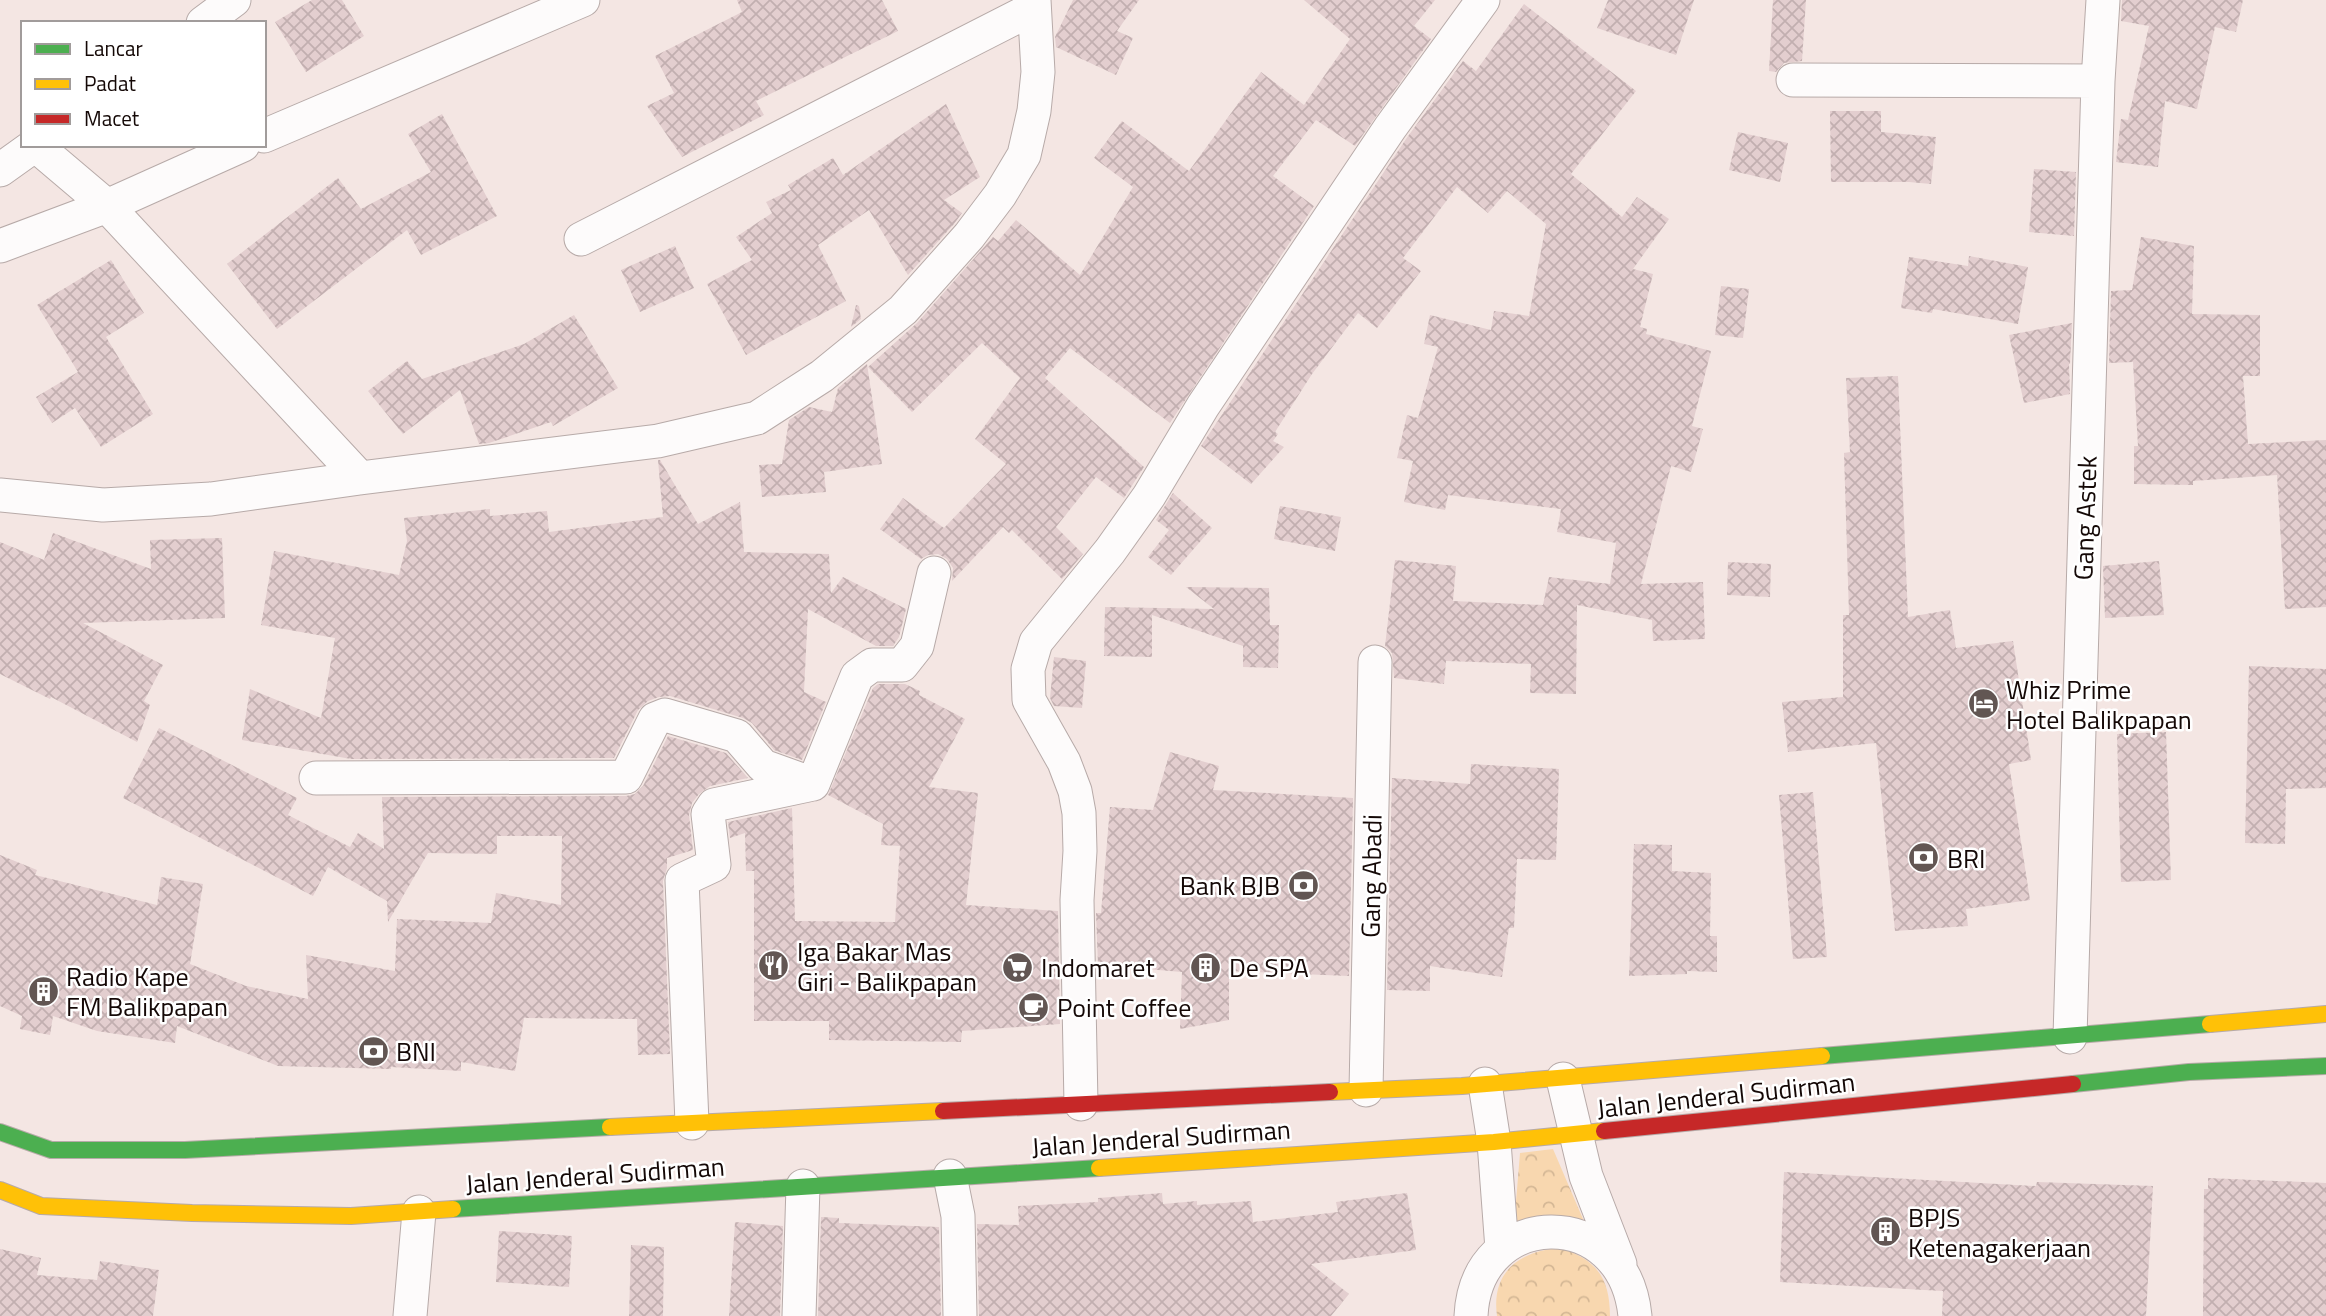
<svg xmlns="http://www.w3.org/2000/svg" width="2326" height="1316" font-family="'Titillium Web',sans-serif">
	<defs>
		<pattern id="park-crowns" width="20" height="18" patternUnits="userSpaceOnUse" patternTransform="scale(1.75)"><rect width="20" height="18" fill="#f8d7af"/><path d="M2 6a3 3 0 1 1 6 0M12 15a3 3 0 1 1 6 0" fill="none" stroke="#d4b795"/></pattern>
		<pattern id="building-cross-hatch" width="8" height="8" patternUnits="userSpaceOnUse" patternTransform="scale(1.75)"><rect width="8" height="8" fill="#e3cecf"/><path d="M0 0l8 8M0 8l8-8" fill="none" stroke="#c2afb0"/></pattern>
	</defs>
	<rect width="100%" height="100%" fill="#f4e6e3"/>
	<path fill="url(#park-crowns)" d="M1553 1149 1586 1226H1514L1520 1153Z
		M1560 1248C1596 1259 1610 1278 1610 1316H1497C1491 1272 1519 1251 1560 1248Z"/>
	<path fill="url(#building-cross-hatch)" d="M312 0H342L364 36 306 72 275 22Z
		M737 0H882L898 31 756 101 764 115 682 157 647 106 674 93 655 56 742 12Z
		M1073 0H1139L1117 31 1133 38 1116 75 1056 47 1055 37Z
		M1304 0H1435L1414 26 1431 39 1355 146 1316 120 1273 176 1314 206 1170 423 1070 348 1045 378 1144 467 1124 498 1096 477 1056 527 1083 554 1062 579 1012 530 1009 533 1003 527 952 581 953 568 947 559 938 554 928 555 921 559 880 529 903 498 944 528 1006 464 975 439 1020 378 982 343 912 412 868 367 917 323 993 237 998 241 1016 220 1080 275 1133 187 1094 158 1122 121 1189 171 1261 72 1304 105 1350 39Z
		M1608 0H1694L1676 55 1597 28Z
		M1773 0H1806L1802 61 1784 63 1776 72 1769 71Z
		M2122 0H2243L2236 32 2215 27 2197 109 2165 101 2158 167 2116 162 2121 119 2128 120 2149 26 2121 21Z
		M1524 4 1636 91 1571 174 1622 217 1637 197 1669 219 1633 269 1653 274 1640 327 1647 329 1646 334 1711 351 1692 426 1703 429 1691 472 1671 466 1641 584 1703 582 1705 639 1653 641 1652 620 1577 605 1576 694 1530 693 1531 664 1446 661 1444 684 1394 678 1392 653 1385 646 1395 560 1456 566 1453 601 1543 605 1549 577 1610 584 1616 543 1557 532 1561 509 1448 495 1445 510 1404 502 1413 461 1397 458 1407 415 1418 418 1438 347 1424 344 1430 315 1491 330 1494 311 1529 316 1546 224 1507 191 1488 213 1457 187 1403 258 1421 271 1377 328 1358 313 1312 374 1275 432 1278 434 1273 441 1284 447 1251 484 1201 446 1406 139 1463 61 1476 71Z
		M946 104 980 177 944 200 962 213 954 224 908 275 869 210 818 245 846 301 746 355 707 284 752 260 736 237 772 213 766 202 791 190 788 185 833 158 843 175Z
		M1830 111H1881V132L1936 137 1931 184 1909 182H1831Z
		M442 114 497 216 421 255 407 230 277 329 227 264 338 178 361 209 431 172 408 134Z
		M1738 132 1788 143 1780 182 1729 170Z
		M2034 169 2076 172 2074 236 2029 232Z
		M2141 237 2194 246 2192 314 2260 315V376H2243L2248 444 2326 440V607L2285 609 2277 475 2193 481V485L2134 484V446H2138L2133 362 2109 363 2111 291 2132 290Z
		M675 246 694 288 640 312 621 270Z
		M1969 256 2028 267 2018 324 1933 309 1932 313 1901 308 1909 257 1968 266Z
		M111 260 144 313 106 337 153 414 101 447 75 408 52 423 36 397 78 372 37 305Z
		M1721 286 1749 289 1743 338 1715 335Z
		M856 305 859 306 861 319 851 327Z
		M574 315 618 388 553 426 551 422 489 443 479 444 460 390 403 434 368 391 407 361 422 379 524 344Z
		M2072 323 2070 364H2069L2070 394 2024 403 2009 335Z
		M867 364 882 464 824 472 826 492 762 497 759 465 782 464 789 420 809 407 832 412 838 388Z
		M1898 376 1908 617 1950 610 1956 648 2013 641 2031 760 2009 764 2030 900 1966 909 1968 926 1895 931 1876 743 1788 752 1782 702 1843 697V615H1849L1844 453 1850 452 1846 378Z
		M658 460H660L698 524 740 502 744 552 829 554 831 593 843 577 906 609 899 637 893 646H876L808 609 804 692 826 702 802 760 774 750 752 723 743 718 670 696 659 697 648 701 638 710 614 758 351 759 242 740 250 689 321 718 335 638 261 625 274 551 399 575 407 541 404 518 490 509V516L547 511 549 532 663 517Z
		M1173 493 1212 528 1171 575 1148 557 1169 530 1156 520Z
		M1280 506 1341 517 1335 551 1274 539Z
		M53 533 151 569 150 540 222 538 225 618 83 623 163 665 144 701 150 705 137 742 51 697 50 699 0 674V542L44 560Z
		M2159 561 2164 615 2105 618 2103 566Z
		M1728 562 1771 564 1770 597 1727 595Z
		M1186 587 1269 588 1270 625H1279L1278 668 1243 667V646L1152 615V657L1104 656 1105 607 1214 609Z
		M1054 657 1086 661 1082 708 1054 706 1050 698Z
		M2249 666 2326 669V788L2286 789 2285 844 2245 843Z
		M878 684H905L920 691 919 695 965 719 929 787 978 793 966 905 1058 911 1060 1024 962 1031 961 1042 829 1040V1021H754V871H746L745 833 730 838 728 822 792 808 795 921 895 922 900 846 881 845 883 824 828 795 873 688Z
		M159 728 297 798 288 815 350 847 358 833 384 849 382 797 626 796 635 794 643 786 668 736 726 753 748 778 710 786 699 794 692 803 689 815 693 850 667 858V868L663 881 670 1054 638 1055 637 1019 524 1018 515 1071 461 1062V1071L391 1067V1069L278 1066 177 1026 175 1043 97 1031 53 1016 50 1035 20 1029 22 1016 0 1006V855L37 870 35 875 157 905 161 877 203 884 190 964 246 986 308 999 306 955 395 971 397 919 491 923 496 893 561 905 562 836H497V854L428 853 388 922 387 901 328 867 313 896 123 798Z
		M2166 732 2171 880 2121 882 2117 734Z
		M1170 752 1219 766 1213 790 1353 798 1349 976 1229 971V1020L1180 1029 1182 972 1098 965 1096 913H1101L1110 807 1153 810Z
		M1471 764 1559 769 1556 860 1517 859 1514 928H1509L1502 977 1430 966V991L1387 990 1392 778 1470 784Z
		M1813 792 1827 957 1793 959 1779 795Z
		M1634 844 1672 845V871L1711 873 1710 936H1717V972L1687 971V974L1629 976Z
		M1784 1172 2036 1186 2037 1182 2153 1186 2146 1316H1942L1943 1291 1780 1282Z
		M2208 1178 2326 1183V1316H2203L2204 1189H2208Z
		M1162 1193 1163 1204 1197 1201V1205L1251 1201 1253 1222 1338 1212 1336 1202 1407 1193 1416 1250 1311 1264 1349 1294 1331 1316H979L977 1224 1019 1225 1018 1206 1098 1202V1198Z
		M821 1217 839 1218V1223L939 1227 941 1316H818Z
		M735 1222 783 1226 780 1316H729Z
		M499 1231 572 1236 569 1287 496 1282Z
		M631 1245 664 1247 663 1316H629Z
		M0 1249 41 1258 37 1275 97 1280 100 1261 159 1270 153 1316H0Z"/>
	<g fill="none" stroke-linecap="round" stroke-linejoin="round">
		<defs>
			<path id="street" d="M203 23 234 0
				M1793 80 2098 81
				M264 136 583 0
				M35 145 107 206 360 478
				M0 170 35 145
				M581 239 1034 8
				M0 246 107 206 243 145
				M0 495 103 505 211 499 360 478 658 441 757 418 822 376 903 310 969 236 1000 195 1024 155 1034 111 1038 72 1034 0
				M316 778 626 777 655 719 665 715 737 736 763 766 813 784 714 805 708 814 714 865 682 880 692 1123
				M813 784 857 676 872 665H902L917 646 934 573
				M2070 1037 2098 81 2103 0
				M1563 1079 1586 1176 1620 1264
				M1485 1084 1494 1142 1502 1249
				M1366 1090 1375 662
				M1081 1104 1077 900 1080 851 1079 813 1075 791 1064 762 1029 700 1028 669 1036 642 1110 551 1149 496 1203 406 1390 128 1483 0
				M950 1176 958 1216 960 1316
				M410 1316 419 1212
				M799 1316 803 1186
				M1471 1316C1476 1206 1624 1202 1635 1316"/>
			<path id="fast" d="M1822 1056 2210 1024
				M2073 1084 2189 1072 2326 1066
				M0 1132 51 1150H185L610 1127
				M453 1209 1099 1168"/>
			<path id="slow" d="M2210 1024 2326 1014
				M1330 1092 1462 1086 1822 1056
				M610 1127 943 1111
				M1099 1168 1494 1142 1604 1131
				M0 1190 41 1206 192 1213 351 1216 453 1209"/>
			<path id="jam" d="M943 1111 1330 1092
				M1604 1131 2073 1084"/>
		</defs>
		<use href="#street" stroke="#b7aaa8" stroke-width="35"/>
		<use href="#fast" stroke="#b7aaa8" stroke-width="18"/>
		<use href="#slow" stroke="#b7aaa8" stroke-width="18"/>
		<use href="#jam" stroke="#b7aaa8" stroke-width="18"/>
		<use href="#street" stroke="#fdfbfb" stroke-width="33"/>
		<use href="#fast" stroke="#4caf50" stroke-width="16"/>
		<use href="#slow" stroke="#ffc107" stroke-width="16"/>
		<use href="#jam" stroke="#c62828" stroke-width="16"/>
	</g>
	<defs>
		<symbol id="hotel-disc" viewBox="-11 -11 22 22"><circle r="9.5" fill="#625653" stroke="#fff"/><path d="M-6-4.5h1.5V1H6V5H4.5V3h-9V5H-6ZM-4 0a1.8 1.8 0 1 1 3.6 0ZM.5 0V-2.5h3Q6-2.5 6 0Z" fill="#fff"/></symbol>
		<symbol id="bank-disc" viewBox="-11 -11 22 22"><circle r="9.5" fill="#625653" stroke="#fff"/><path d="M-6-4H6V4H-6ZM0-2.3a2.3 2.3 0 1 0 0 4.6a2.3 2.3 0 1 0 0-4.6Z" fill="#fff"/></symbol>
		<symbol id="restaurant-disc" viewBox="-11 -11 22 22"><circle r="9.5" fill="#625653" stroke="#fff"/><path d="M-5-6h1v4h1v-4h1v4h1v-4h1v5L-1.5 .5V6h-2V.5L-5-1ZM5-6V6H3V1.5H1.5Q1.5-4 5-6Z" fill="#fff"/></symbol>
		<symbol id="supermarket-disc" viewBox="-11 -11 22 22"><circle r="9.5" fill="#625653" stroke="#fff"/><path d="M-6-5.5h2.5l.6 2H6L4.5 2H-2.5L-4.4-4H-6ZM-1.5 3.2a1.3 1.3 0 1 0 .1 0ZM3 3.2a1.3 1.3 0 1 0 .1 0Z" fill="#fff"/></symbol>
		<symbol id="building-disc" viewBox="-11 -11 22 22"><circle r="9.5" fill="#625653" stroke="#fff"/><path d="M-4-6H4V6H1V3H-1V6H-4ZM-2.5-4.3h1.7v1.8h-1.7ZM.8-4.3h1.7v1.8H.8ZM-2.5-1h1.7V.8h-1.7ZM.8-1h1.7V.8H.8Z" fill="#fff"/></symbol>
		<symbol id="cafe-disc" viewBox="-11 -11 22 22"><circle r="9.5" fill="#625653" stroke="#fff"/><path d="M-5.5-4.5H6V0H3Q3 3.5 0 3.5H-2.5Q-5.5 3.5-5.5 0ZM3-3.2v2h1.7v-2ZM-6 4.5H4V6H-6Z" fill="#fff"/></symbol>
	</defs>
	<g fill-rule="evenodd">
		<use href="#hotel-disc" x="1966" y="686" width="35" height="35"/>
		<use href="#bank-disc" x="1906" y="840" width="35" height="35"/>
		<use href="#bank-disc" x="1286" y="868" width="35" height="35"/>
		<use href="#restaurant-disc" x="756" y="948" width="35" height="35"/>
		<use href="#supermarket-disc" x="1000" y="950" width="35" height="35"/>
		<use href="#building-disc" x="1188" y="950" width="35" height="35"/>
		<use href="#building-disc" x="26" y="974" width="35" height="35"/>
		<use href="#cafe-disc" x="1016" y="990" width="35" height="35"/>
		<use href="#bank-disc" x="356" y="1034" width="35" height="35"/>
		<use href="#building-disc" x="1868" y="1214" width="35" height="35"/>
	</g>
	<g text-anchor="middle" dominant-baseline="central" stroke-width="5" stroke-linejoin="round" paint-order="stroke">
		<g font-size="26" fill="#140806" stroke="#fff">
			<text transform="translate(2085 518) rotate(-88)">Gang Astek</text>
			<text transform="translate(1371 876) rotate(-89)">Gang Abadi</text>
			<text transform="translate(1726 1095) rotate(-6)">Jalan Jenderal Sudirman</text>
			<text transform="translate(1161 1138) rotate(-4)">Jalan Jenderal Sudirman</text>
			<text transform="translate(595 1175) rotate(-4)">Jalan Jenderal Sudirman</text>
		</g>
		<g font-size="26" fill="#140806" stroke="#fff" text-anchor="start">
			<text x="2006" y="689">Whiz Prime<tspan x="2006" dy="30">Hotel Balikpapan</tspan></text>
			<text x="1947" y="858">BRI</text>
			<text x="1280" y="885" text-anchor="end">Bank BJB</text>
			<text x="797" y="951">Iga Bakar Mas<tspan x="797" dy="30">Giri - Balikpapan</tspan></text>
			<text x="1041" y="967">Indomaret</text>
			<text x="1229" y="967">De SPA</text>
			<text x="66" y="976">Radio Kape<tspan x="66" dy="30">FM Balikpapan</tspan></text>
			<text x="1057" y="1007">Point Coffee</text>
			<text x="396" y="1051">BNI</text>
			<text x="1908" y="1217">BPJS<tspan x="1908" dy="30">Ketenagakerjaan</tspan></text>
		</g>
	</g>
	<rect x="21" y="21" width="245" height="126" fill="#ffffff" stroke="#a19c9b" stroke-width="2"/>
	<rect x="35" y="44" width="35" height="10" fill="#4caf50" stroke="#a19c9b" stroke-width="2"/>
	<text x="84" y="56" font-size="21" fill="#140806">Lancar</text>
	<rect x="35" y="79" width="35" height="10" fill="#ffc107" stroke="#a19c9b" stroke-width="2"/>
	<text x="84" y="91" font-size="21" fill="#140806">Padat</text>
	<rect x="35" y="114" width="35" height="10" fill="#c62828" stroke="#a19c9b" stroke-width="2"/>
	<text x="84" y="126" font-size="21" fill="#140806">Macet</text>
</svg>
